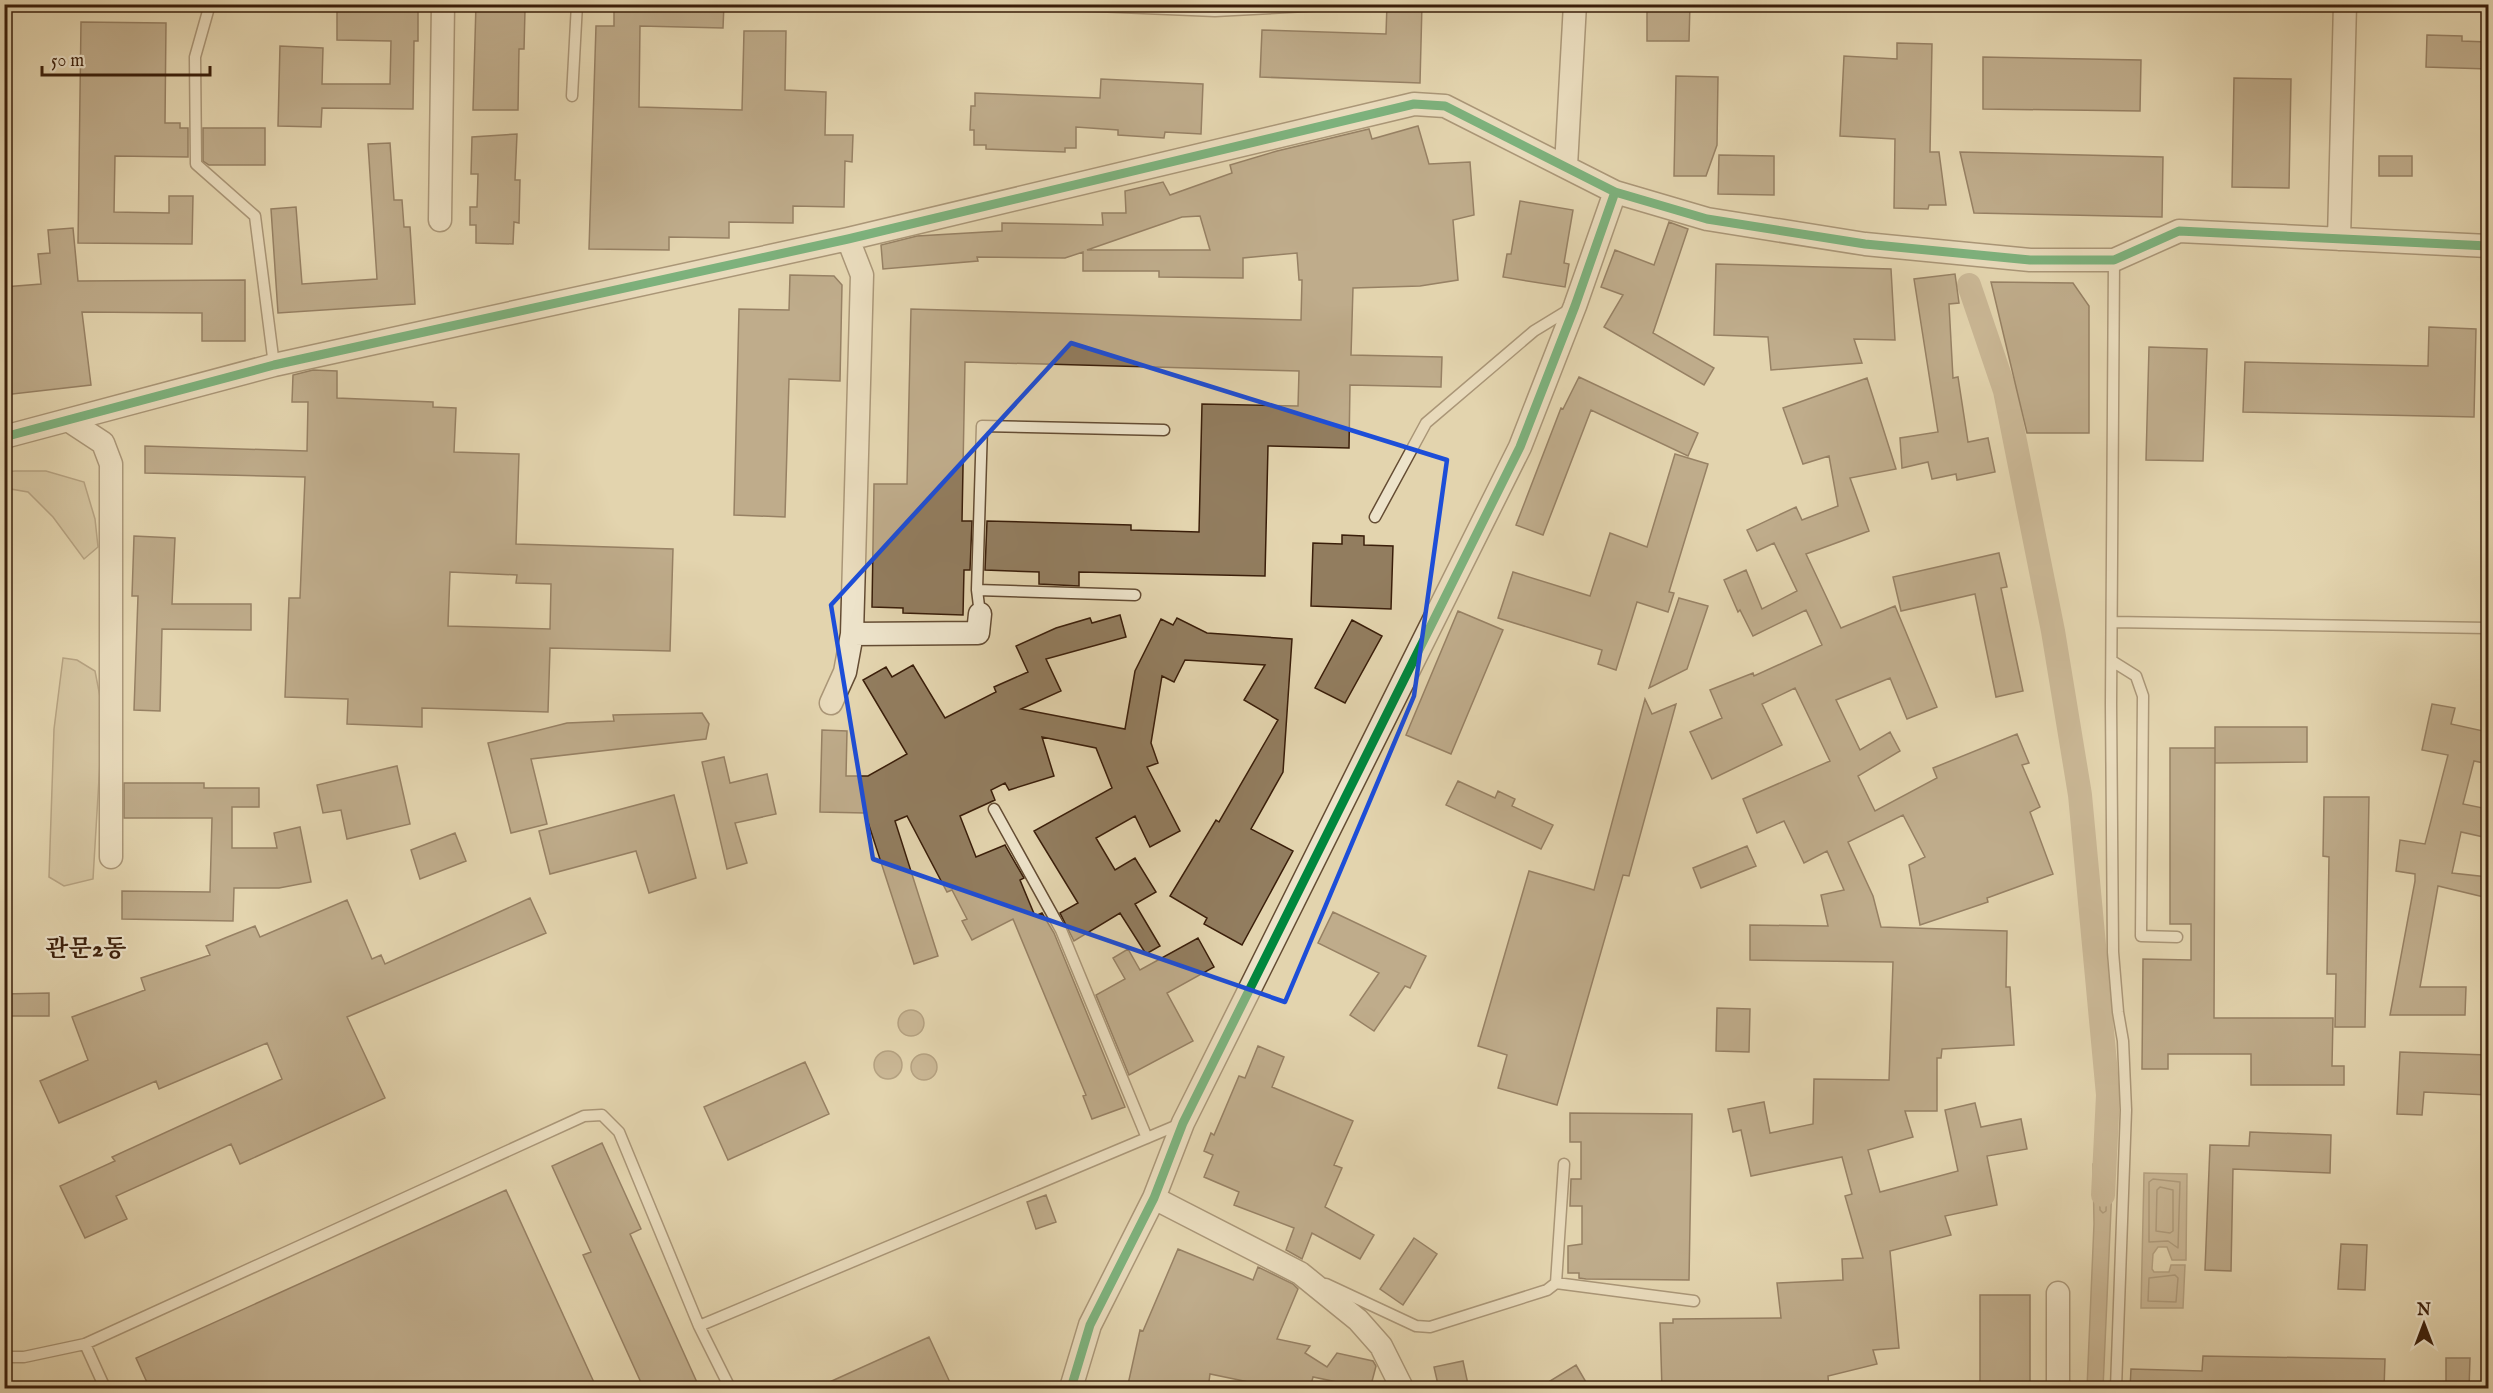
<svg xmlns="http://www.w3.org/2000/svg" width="2493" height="1393" font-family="'IM FELL English','Noto Serif KR',serif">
	<rect width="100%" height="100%" fill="#e3d4ae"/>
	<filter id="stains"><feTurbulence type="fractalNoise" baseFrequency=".00333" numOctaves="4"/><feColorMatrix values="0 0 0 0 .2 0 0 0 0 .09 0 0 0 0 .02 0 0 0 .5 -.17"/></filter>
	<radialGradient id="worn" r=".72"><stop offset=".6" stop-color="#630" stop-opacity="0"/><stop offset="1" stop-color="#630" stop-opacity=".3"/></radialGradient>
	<path fill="#c6b592" stroke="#806a4e" stroke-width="1.5" d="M15 471H46L84 482 95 519 98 547 84 559 53 517 28 492 5 488V472Z
		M63 658 77 660 95 671 103 712 93 879 64 886 49 877 54 729Z"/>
	<path fill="#aa9676" stroke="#7d664b" stroke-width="1.5" d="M898 1023a13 13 0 1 1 26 0a13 13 0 1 1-26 0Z
		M874 1065a14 14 0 1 1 28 0a14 14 0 1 1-28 0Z
		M911 1067a13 13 0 1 1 26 0a13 13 0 1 1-26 0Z
		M2093 1164H2113L2103 1388H2087L2094 1224Z
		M2144 1173 2187 1174 2186 1260H2172L2167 1247H2158L2153 1254 2152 1269 2154 1272H2169L2171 1265H2185L2183 1308H2141Z"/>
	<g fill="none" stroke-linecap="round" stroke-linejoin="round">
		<path stroke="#725a40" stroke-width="1.5" d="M2102 1170 2107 1173 2106 1211 2103 1213 2100 1210 2099 1173Z
			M2153 1179 2180 1182 2178 1248 2168 1241 2149 1242V1182Z
			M2160 1187 2173 1190V1231L2170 1233 2156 1231 2157 1190Z
			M2175 1275 2178 1278 2176 1302 2148 1301 2149 1278Z"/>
		<path stroke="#aa9676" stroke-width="24" d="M1969 285 2005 391 2053 631 2080 795 2108 1095 2103 1195"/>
	</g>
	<path fill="#927d5f" stroke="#3a1e0a" stroke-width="1.5" fill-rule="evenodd" d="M476 4H520V10H525L524 49H519L518 110H473Z
		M614 4H724L723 28 640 26 639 107 742 110 744 31H786L785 90 826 92 825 135H853L852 162 845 161 844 207 793 206V223L729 222V238L669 237V250L589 249 596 26H614Z
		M1387 4H1422L1420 83 1260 77 1262 30 1386 34Z
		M1647 4H1690L1689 41H1647Z
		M337 6 418 7V41H414L413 109 322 108 321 127 278 126 280 46 323 48 322 84H390L391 41 337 40Z
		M81 22 166 23 165 123H180V128H188V157L115 156 114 212 169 213V196H193L192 244 78 243Z
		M2427 35 2462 36V41L2488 42V69L2426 67Z
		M1897 43 1932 44 1930 152H1939L1946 205H1929L1928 209 1894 208 1895 139 1840 136 1844 56 1897 59Z
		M1983 57 2141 60 2140 111 1983 109Z
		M1676 76 1718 77 1717 145 1706 176H1674Z
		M2234 78 2291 79 2289 188 2232 187Z
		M1101 79 1203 84 1201 134 1165 132 1164 138 1118 135V130L1076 127V148H1065V152L986 149V145H974V130H970L971 106H975V93L1100 98Z
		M1418 126 1429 164 1470 162 1474 215 1453 220 1458 280 1420 286 1353 288 1351 355 1442 357 1441 387 1350 385 1349 448 1268 446 1265 576 1079 572V586L1039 584V572L985 570 987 521 1131 525V530L1199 532 1202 404 1298 406 1299 371 965 362 962 521H972L970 570H964L963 615 903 613V608L872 607 874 484H907L911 309 1301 320 1302 280H1299L1297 253 1243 258V278L1159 277V271H1083V252L1065 258 977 257 978 261 883 269 881 245 917 236 1002 231V223L1103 225 1102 213H1126L1125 191 1163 182 1170 195 1232 173 1230 165 1277 151 1369 129 1372 139ZM1200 216 1210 250H1087L1182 217Z
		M203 128H265V165H209L203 161Z
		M517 134 515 180H520L519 223 514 222 513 244 476 243V225H470V207H477L478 174H471L472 137Z
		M390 143 394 200H402L404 227H410L415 304 278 313 271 209 296 207 302 284 377 279 368 144Z
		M1960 152 2163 157 2162 217 1974 213Z
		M1719 155 1774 156V195L1718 194Z
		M2379 156H2412V176H2379Z
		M1520 201 1573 210 1564 263 1569 264 1565 287 1503 277 1507 254H1511Z
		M1669 222 1688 229 1653 333 1714 368 1704 385 1604 327 1623 295 1601 287 1615 250 1654 265Z
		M73 228 78 281 245 280V341H202V313L82 312 91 385 4 395V287L41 284 38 254 50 253 48 230Z
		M1716 264 1891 269 1895 340 1854 339 1862 363 1771 370 1768 337 1714 335Z
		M1955 274 1959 303 1949 304 1953 378 1958 377 1968 442 1988 438 1995 472 1957 480 1956 474 1932 479 1928 462 1902 468 1900 438 1938 432 1914 279Z
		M790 275 834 276 842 285 840 381 789 379 785 517 734 515 739 309 789 310Z
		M1991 282 2073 283 2089 306V433H2027Z
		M2429 327 2476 329 2474 417 2243 412 2245 362 2428 366Z
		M2149 347 2207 349 2203 461 2146 460Z
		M313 370 337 371V398L433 402V407L456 408 454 452 519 454 516 544 673 549 670 651 550 648 548 712 422 708V727L347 724 348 699 285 697 289 598H300L305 477 145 473V446L307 451 308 402H292L293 375ZM450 572 517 575 516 583 551 584 550 629 448 626Z
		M1579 377 1698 433 1688 456 1591 410 1543 535 1516 525 1561 408 1563 409Z
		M1867 378 1896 469 1850 478 1869 531 1806 554 1841 628 1895 606 1937 707 1907 719 1890 678 1836 700 1860 750 1890 732 1900 751 1858 776 1875 811 1937 778 1933 768 2017 734 2029 763 2022 765 2040 807 2030 812 2053 874 1987 898 1988 902 1920 925 1909 865 1925 857 1903 815 1848 842 1873 896 1881 927 2007 931 2006 987H2010L2014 1045 1942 1049 1941 1058H1937V1111H1905L1913 1137 1868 1150 1880 1192 1958 1171 1945 1110 1975 1103 1981 1127 2021 1119 2027 1149 1987 1156 1997 1205 1945 1216 1951 1235 1890 1251 1899 1348 1873 1350 1877 1364 1828 1376 1829 1389H1662L1660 1323H1673V1319L1781 1318 1777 1283 1843 1280 1842 1259 1863 1258 1845 1196 1852 1194 1842 1157 1751 1176 1741 1130 1733 1132 1728 1109 1764 1102 1770 1133 1813 1124 1814 1079 1889 1080 1893 962 1750 960V925L1828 926 1821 895 1844 890 1827 851 1804 863 1784 821 1757 833 1743 799 1830 761 1795 688 1762 704 1782 745 1712 779 1690 732 1722 718 1710 690 1753 673 1754 676 1822 645 1806 610 1753 636 1740 610 1738 612 1724 580 1746 570 1762 609 1797 591 1774 543 1757 551 1747 530 1796 507 1802 520 1838 506 1829 456 1803 464 1783 408Z
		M1675 454 1708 464 1669 592 1674 593 1668 612 1637 602 1616 670 1598 664 1602 650 1498 618 1513 572 1590 596 1610 533 1647 547Z
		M1342 535 1364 536V545L1393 546 1391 609 1311 606 1313 543 1342 544Z
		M134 536 175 538 172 604H251V630L162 629 160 711 134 710 138 596H132Z
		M1999 553 2007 587 2001 588 2023 691 1996 697 1975 594 1901 611 1893 577Z
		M1679 598 1708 606 1687 669 1649 688Z
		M1458 611 1503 630 1451 754 1406 735Z
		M1120 615 1126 637 1046 659 1061 691 1021 709 1125 729 1135 671 1161 619 1173 625 1177 618 1207 633 1292 639 1283 772 1251 829 1293 851 1242 945 1204 924 1207 918 1170 896 1216 820 1219 822 1278 720 1244 700 1265 665 1185 660 1174 682 1162 676 1151 743 1158 763 1147 767 1180 831 1150 847 1135 816 1096 838 1115 870 1135 858 1156 892 1135 904 1160 946 1146 954 1120 913 1074 941 1060 913 1078 903 1034 831 1112 788 1096 748 1042 737 1054 776 1009 790 1005 783 991 790 995 800 960 816 976 857 1005 845 1006 847 1024 878 1020 880 1035 916 1042 913 1054 933 1125 1107 1092 1119 1083 1096 1086 1095 1013 919 972 940 962 921 967 919 952 890 947 892 907 816 895 821 938 956 914 964 865 813 820 812 822 730 847 731 846 776H868L907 754 863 680 886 667 892 677 913 665 945 718 996 692 994 687 1028 672 1016 646 1056 628 1090 618 1092 623Z
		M1352 620 1382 636 1345 703 1315 688Z
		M1645 699 1652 714 1676 704 1629 876 1623 875 1557 1105 1498 1088 1507 1055 1478 1046 1529 871 1594 890Z
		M2432 704 2455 708 2451 724 2488 732V764L2474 761 2463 804 2488 809V838L2461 832 2452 873 2488 877V898L2438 886 2420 987H2466L2465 1015H2390L2415 881V874L2396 871 2400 840 2425 844 2448 755 2422 750Z
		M702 713 709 724 706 739 531 759 547 824 511 833 488 743 567 723 614 721 613 715Z
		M2215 727H2307V762L2215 763Z
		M2170 748H2215L2214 1018H2333L2332 1066H2344V1085H2251V1054H2168V1069H2142L2143 959 2191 960V924H2170Z
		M724 757 730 783 767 774 776 814 735 823 747 863 727 869 702 762Z
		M397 766 410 824 347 839 341 810 323 813 317 785Z
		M1458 781 1495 798 1498 791 1515 799 1512 806 1553 825 1541 849 1446 805Z
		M124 783H204V788H259V807H232V848H277L274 833 300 827 311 882 279 888H234L233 921 122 919V891L210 892 212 818H124Z
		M674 795 696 878 649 893 636 851 550 874 539 831Z
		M2324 797H2369L2365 1027H2335L2336 974H2327L2329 857 2323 856Z
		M455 833 466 861 420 879 411 850Z
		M1747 846 1756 866 1701 888 1693 868Z
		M530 898 546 933 347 1017 385 1098 240 1164 231 1144 116 1196 127 1219 85 1238 60 1186 115 1161 112 1157 282 1079 267 1043 159 1089 156 1081 59 1123 40 1081 88 1060 72 1017 145 990 141 978 210 955 206 946 225 938 255 926 260 937 347 900 372 959 381 955 385 964Z
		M1333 912 1426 956 1410 988 1405 986 1374 1031 1350 1015 1379 973 1318 943Z
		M1198 938 1214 967 1167 993 1193 1041 1129 1075 1096 995 1125 979 1113 958 1128 949 1140 970Z
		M49 993V1016H4V994Z
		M1717 1008 1750 1009 1749 1052 1716 1051Z
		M1258 1046 1284 1057 1272 1087 1353 1121 1334 1165 1342 1168 1325 1207 1374 1235 1360 1259 1312 1233 1302 1259 1286 1250 1294 1228 1234 1205 1239 1192 1204 1177 1213 1155 1204 1151 1211 1133 1214 1135 1239 1076 1245 1078Z
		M2400 1052 2488 1055V1095L2424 1092 2422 1115 2397 1114Z
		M805 1062 829 1114 728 1160 704 1107Z
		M1570 1113 1692 1114 1689 1280 1586 1279 1579 1278V1273H1568V1246L1582 1244V1206H1570L1571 1179H1581V1142H1570Z
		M2250 1132 2331 1135 2330 1173 2233 1169 2231 1271 2205 1270 2210 1145 2249 1146Z
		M602 1143 641 1229 630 1234 700 1389H644L583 1255 591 1252 552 1166Z
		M506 1190 597 1389H150L136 1358Z
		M1046 1195 1056 1222 1036 1229 1027 1202Z
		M1414 1238 1437 1254 1403 1305 1380 1289Z
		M2341 1244 2367 1245 2365 1290 2338 1289Z
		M1178 1249 1253 1280 1258 1267 1293 1284 1298 1289 1277 1339 1310 1346 1305 1353 1327 1367 1337 1353 1373 1361 1376 1366 1370 1389 1313 1377 1310 1389H1267L1268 1386 1210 1374 1208 1389H1127L1140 1330 1143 1331Z
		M1980 1295H2030V1389H1980Z
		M929 1337 953 1389H814Z
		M2203 1356 2385 1359 2384 1389H2130L2131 1369 2202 1371Z
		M2446 1358H2470L2469 1389H2446Z
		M1463 1361 1469 1389H1439L1434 1367Z
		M1576 1365 1590 1389H1537Z"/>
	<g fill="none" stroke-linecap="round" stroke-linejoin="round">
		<defs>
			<path id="service" d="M210 4 195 57 196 164 255 216 274 365
				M1048 4 1215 11 1343 4
				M572 96 577 4
				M2114 260 2111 704 2113 952 2118 1012 2123 1041 2126 1110 2116 1388
				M1375 517 1426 423 1534 331 1570 309
				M977 590 1135 595
				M980 614 977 590 982 426 1164 430
				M2112 622 2487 628
				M2112 661 2136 676 2143 696 2141 936 2177 937
				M994 809 1061 930 1147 1138
				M1556 1283 1694 1301
				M1326 1284 1416 1326 1430 1327 1547 1290 1556 1283 1564 1164
				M699 1326 1180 1124
				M85 1344 105 1388
				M4 1357H24L85 1344 584 1116 602 1115 619 1132 699 1326 730 1388"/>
			<path id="minor" d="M1566 166 1575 4
				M440 220 443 4
				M2339 239 2345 4
				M68 420 103 443 111 464V857
				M4 437 274 365 848 239 1414 104 1445 106 1615 192 1707 219 1865 244 2030 260H2114L2179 231 2488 246
				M852 634 978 633 980 614
				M831 703 845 672 852 634 862 275 848 239
				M1154 1198 1300 1273 1358 1320 1381 1346 1402 1388
				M1071 1388 1090 1325 1154 1198 1183 1123 1520 447 1575 306 1615 192
				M2058 1388V1293"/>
		</defs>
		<use href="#service" stroke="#644c33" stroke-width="13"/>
		<use href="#minor" stroke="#644c33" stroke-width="25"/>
		<use href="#service" stroke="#ede3ca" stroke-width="10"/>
		<use href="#minor" stroke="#ede3ca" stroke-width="22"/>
		<defs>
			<path id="cycleway" d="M4 437 274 365 848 239 1414 104 1445 106 1615 192 1707 219 1865 244 2030 260H2114L2179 231 2488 246
				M1071 1388 1090 1325 1154 1198 1183 1123 1520 447 1575 306 1615 192"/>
		</defs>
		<use href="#cycleway" stroke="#ede3ca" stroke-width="13"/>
		<use href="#cycleway" stroke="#00873e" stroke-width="9"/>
	</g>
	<path d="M0 0H2493V1393H0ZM1071 343 1447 460 1414 696 1285 1002 873 859 831 605Z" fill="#e3d4ae" fill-opacity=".55" fill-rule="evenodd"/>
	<path fill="none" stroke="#1d4ed8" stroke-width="4.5" stroke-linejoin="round" d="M1071 343 1447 460 1414 696 1285 1002 873 859 831 605Z"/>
	<g text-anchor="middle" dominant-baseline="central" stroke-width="4.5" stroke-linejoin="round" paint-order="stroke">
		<g font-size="24" font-weight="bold" fill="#3a1e0a" stroke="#ede3ca">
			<text x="86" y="949">관문2동</text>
		</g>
	</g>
	<rect width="2493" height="1393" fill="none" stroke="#e3d4ae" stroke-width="24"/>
	<rect x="6" y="6" width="2481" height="1381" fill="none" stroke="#3a1e0a" stroke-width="3"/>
	<rect x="12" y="12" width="2469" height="1369" fill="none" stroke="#3a1e0a" stroke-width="1.5"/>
	<g transform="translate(2424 1324)" stroke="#ede3ca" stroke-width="4.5" paint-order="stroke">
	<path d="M0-4.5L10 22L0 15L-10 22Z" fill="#3a1e0a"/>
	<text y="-9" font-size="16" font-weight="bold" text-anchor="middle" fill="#3a1e0a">N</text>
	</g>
	<path d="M42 66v9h168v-9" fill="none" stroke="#3a1e0a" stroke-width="3"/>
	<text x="51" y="66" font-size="18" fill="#3a1e0a" stroke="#ede3ca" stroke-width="4.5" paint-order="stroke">50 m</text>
	<rect width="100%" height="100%" filter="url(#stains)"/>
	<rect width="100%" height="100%" fill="url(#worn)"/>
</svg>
